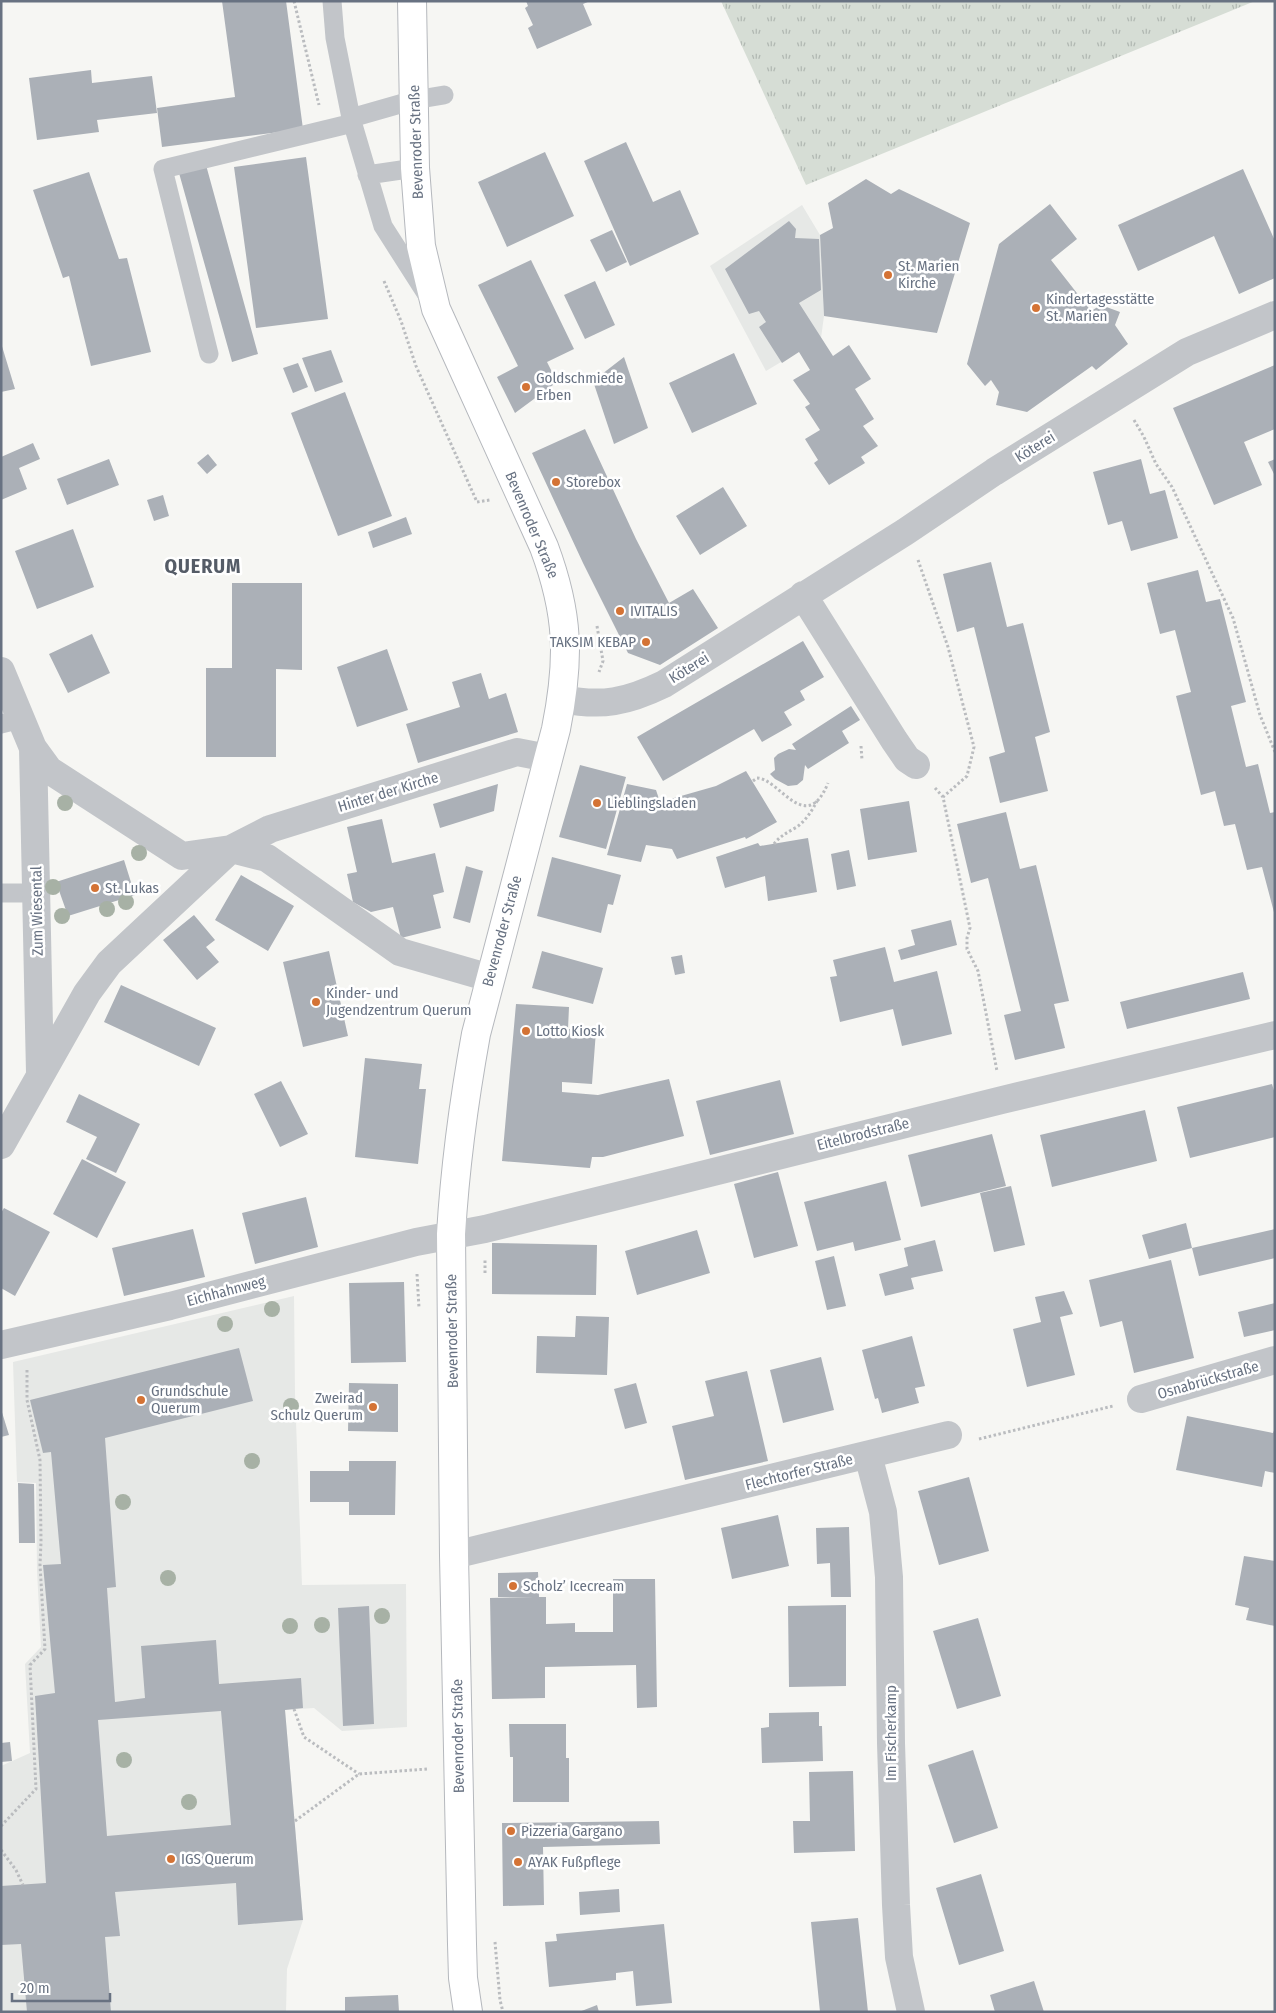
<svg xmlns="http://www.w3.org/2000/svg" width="1276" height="2013" font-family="'Fira Sans Condensed',sans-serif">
	<defs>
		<pattern id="grass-tufts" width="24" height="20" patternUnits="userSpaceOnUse" patternTransform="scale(1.25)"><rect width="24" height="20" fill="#d6ddd5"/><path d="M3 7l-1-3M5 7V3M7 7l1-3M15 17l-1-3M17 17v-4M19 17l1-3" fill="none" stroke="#b1b8b2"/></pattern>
	</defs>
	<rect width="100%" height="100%" fill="#f6f6f3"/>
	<path fill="#e6e8e6" d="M802 205 820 235 824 316 821 338 766 371 710 266Z
		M294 1296 295 1394 302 1585 406 1584 407 1727 342 1731 314 1708 285 1710 303 1920 287 1969 286 2012H1V1766L30 1753 25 1664 41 1647 37 1571 36 1483 17 1482 13 1362Z"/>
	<path fill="url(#grass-tufts)" d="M721 1H1255L806 185Z"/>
	<path fill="#abb0b7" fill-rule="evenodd" d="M222 1H286L303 129 162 147 157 108 235 97Z
		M526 1H590L583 4 592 25 537 49 528 28 533 25 525 8 528 6Z
		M91 70 92 83 152 76 157 113 97 120 99 132 37 140 29 78Z
		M626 142 653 202 680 190 699 234 630 266 584 161Z
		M545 152 574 216 507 247 478 182Z
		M306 157 328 319 256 328 234 167Z
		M206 165 258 354 232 362 179 173Z
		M1243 169 1275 241V278L1239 294 1214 236 1138 271 1118 225Z
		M89 172 119 259 127 258 151 352 91 366 69 276 63 278 33 190Z
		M866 179 891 194 899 189 970 223 937 333 824 316 820 235 833 228 828 203Z
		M1050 204 1077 239 1051 260 1091 311 1101 305 1120 312 1115 325 1128 344 1096 370 1092 366 1027 412 996 405 999 392 991 380 985 386 967 364 999 244Z
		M789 221 796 229 795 238 819 239 821 290 799 303 833 356 849 345 871 379 855 389 874 419 863 426 878 446 861 457 865 463 829 485 814 463 818 460 805 439 820 430 805 407 810 404 793 380 810 370 799 352 782 363 759 327 766 322 759 311 749 314 725 269Z
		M612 230 627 262 606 272 590 240Z
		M531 260 574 349 547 362 557 382 515 413 497 377 518 366 478 285Z
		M595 281 615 325 585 339 564 295Z
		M1 343 15 389 1 392Z
		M331 350 343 382 315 392 302 358Z
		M734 353 757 404 692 433 669 383Z
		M624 357 648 428 614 444 593 381Z
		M298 363 308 387 293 393 283 368Z
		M1275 365V429L1244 442 1262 485 1214 505 1173 408Z
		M345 392 392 516 338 536 291 413Z
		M585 429 636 539 669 603 693 589 718 628 660 665 628 653 583 563 532 453Z
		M33 443 40 459 19 468 27 489 1 500V457Z
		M208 454 217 465 207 474 197 463Z
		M109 459 119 485 67 505 57 479Z
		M1141 459 1150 494 1165 490 1178 538 1131 551 1122 521 1108 525 1093 472Z
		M1275 459V476L1268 462Z
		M723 487 747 526 700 555 676 516Z
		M163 495 169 516 154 521 147 500Z
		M406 517 412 534 373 548 368 532Z
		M73 529 94 587 37 609 15 551Z
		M991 562 1007 627 1023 623 1050 732 1035 737 1048 791 1000 803 989 757 1005 752 974 627 957 632 943 574Z
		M1198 570 1206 602 1220 599 1246 702 1231 706 1246 767 1258 764 1270 813 1275 812V916L1262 867 1247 870 1235 824 1224 826 1215 791 1201 795 1176 696 1191 692 1175 630 1160 634 1147 583Z
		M232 583H302V670L276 669V757H206V668H232Z
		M92 634 110 673 68 693 49 654Z
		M803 641 824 677 800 691 805 700 784 712 792 725 762 742 754 729 663 781 637 737Z
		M387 649 408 710 357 727 337 667Z
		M481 673 489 699 506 693 518 732 418 763 406 724 460 707 452 682Z
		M851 706 860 720 842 731 849 743 808 769 805 765 803 780 797 785 788 786 775 779 770 774 775 770 774 758 778 754 789 749 796 750 792 744Z
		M580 765 626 777 606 849 559 837Z
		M746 771 777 822 746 839 745 837 677 859 672 849 646 845 641 862 607 855 627 784 656 790 660 802 716 786Z
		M498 784 494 811 440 828 433 804Z
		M909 801 917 852 868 860 860 809Z
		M1006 812 1020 869 1036 865 1069 1001 1054 1004 1065 1048 1015 1060 1004 1015 1021 1011 988 878 971 883 957 824Z
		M382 819 392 863 435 853 444 892 433 895 441 928 401 938 393 907 371 912 353 902 347 874 357 872 347 827Z
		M808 838 817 892 768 901 765 876 725 888 716 857 758 843 760 846Z
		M849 850 856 886 837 890 831 854Z
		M552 857 621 875 613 905 608 904 601 933 537 916Z
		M124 860 135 895 68 916 56 882Z
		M466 866 483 871 470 923 453 918Z
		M241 875 294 906 268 951 215 920Z
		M194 915 215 940 206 947 219 962 197 980 163 940Z
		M951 920 957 945 901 960 898 950 915 945 911 930Z
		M885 947 894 982 937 971 952 1034 902 1046 893 1009 840 1022 830 977 837 976 833 960Z
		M329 951 348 1036 303 1047 283 962Z
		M542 951 603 968 593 1004 532 988Z
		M682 955 685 973 675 975 671 957Z
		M1243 972 1250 999 1127 1029 1120 1002Z
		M121 985 216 1028 199 1066 104 1022Z
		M516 1004 569 1007 568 1029 596 1031 592 1084 562 1082V1092L598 1095 669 1079 684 1136 603 1157H592L590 1168 502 1161Z
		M365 1058 422 1064 419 1089H426L418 1164 355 1157Z
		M780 1080 794 1134 710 1155 696 1101Z
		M281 1081 308 1134 280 1147 254 1094Z
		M1272 1084 1275 1094V1137L1190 1158 1177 1107Z
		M79 1094 140 1124 116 1173 86 1159 97 1137 66 1122Z
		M1145 1110 1157 1161 1052 1187 1040 1135Z
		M992 1134 1006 1186 921 1207 908 1155Z
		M82 1159 126 1182 97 1238 53 1214Z
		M778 1172 798 1246 754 1258 734 1184Z
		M886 1181 901 1240 855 1251 853 1242 817 1251 804 1202Z
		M1011 1186 1025 1245 994 1252 980 1193Z
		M306 1197 318 1247 255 1264 242 1213Z
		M4 1208 50 1232 15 1296 1 1288V1213Z
		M1186 1223 1192 1248 1149 1259 1142 1235Z
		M193 1229 205 1277 124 1296 112 1248Z
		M1275 1229V1258L1199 1276 1192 1248Z
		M697 1230 710 1273 637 1295 625 1251Z
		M935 1240 943 1271 911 1278 914 1289 885 1296 879 1274 908 1266 904 1248Z
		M492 1243 597 1245 596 1295 492 1294Z
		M834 1256 846 1306 827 1310 815 1261Z
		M1171 1260 1194 1358 1134 1373 1122 1321 1100 1327 1089 1280Z
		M404 1282 406 1362 351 1363 349 1283Z
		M1064 1291 1073 1314 1060 1317 1075 1375 1027 1387 1013 1329 1041 1322 1035 1297Z
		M1275 1303V1330L1244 1337 1238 1312Z
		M576 1316 609 1317 607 1375 536 1373 537 1336 575 1337Z
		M912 1336 925 1386 915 1388 919 1403 882 1413 878 1398 875 1399 862 1350Z
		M239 1348 253 1401 105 1438 116 1587 107 1588 115 1702 145 1698 141 1646 216 1640 219 1684 301 1678 303 1708 285 1710 303 1920 238 1925 236 1883 115 1892 120 1936 105 1937 111 2012H27L21 1944 1 1945V1886L46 1883 35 1696 55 1693 43 1565 61 1564 51 1452 43 1453 30 1400ZM221 1711 231 1825 107 1836 98 1720Z
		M821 1357 834 1410 783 1423 770 1370Z
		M747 1371 768 1461 685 1480 672 1426 714 1416 705 1381Z
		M349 1383 398 1384V1432L348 1431Z
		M636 1383 647 1423 625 1429 614 1389Z
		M1 1409 9 1435 1 1437Z
		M1187 1416 1273 1433 1275 1428V1473L1265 1471 1262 1487 1176 1470Z
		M349 1461H396L395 1515H349V1502H310V1471H349Z
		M969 1477 989 1551 939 1565 918 1491Z
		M18 1483 34 1484 35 1543H19Z
		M778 1515 789 1566 732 1579 721 1528Z
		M849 1527 851 1597H831L830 1563 817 1564 816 1528Z
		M1244 1556 1275 1561V1626L1246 1620 1249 1608 1235 1605Z
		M538 1572 539 1597H546V1624L575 1623V1632H613V1579H655L657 1707 637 1708 636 1665 545 1667V1698L492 1699 490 1598 534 1597H498V1573Z
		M846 1605V1686L789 1687 788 1606Z
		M369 1606 374 1724 343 1726 338 1608Z
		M978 1618 1001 1696 957 1709 933 1631Z
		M819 1712V1726H822L823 1761 762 1763 761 1728 769 1727V1713Z
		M509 1724H566V1758H569V1802H513V1757H510Z
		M10 1742 12 1761 1 1762V1743Z
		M973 1750 998 1828 954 1843 928 1765Z
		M853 1771 855 1851 794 1853 793 1821H810L809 1772Z
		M659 1821 660 1844 543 1847 544 1905 503 1906 502 1823Z
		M981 1874 1004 1951 959 1965 936 1888Z
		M619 1889 620 1912 580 1915 579 1892Z
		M858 1918 868 2012H820L811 1922Z
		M664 1924 672 2003 636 2006 633 1971 616 1973V1980L549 1987 545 1942 557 1941 556 1934Z
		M1034 1981 1044 2012H995L990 1995Z
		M398 1995 399 2012H345V1997Z
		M597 2005 599 2012H579Z"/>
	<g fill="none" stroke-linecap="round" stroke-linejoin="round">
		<defs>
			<path id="secondary" d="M412 1 415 168 421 246 436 309 544 547C569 614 570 659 556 729L476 1034C464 1100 455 1167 451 1234L454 1555 462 1944 463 1978 468 2012"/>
		</defs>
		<use href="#secondary" stroke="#b5b8bd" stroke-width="30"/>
		<path stroke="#babcbf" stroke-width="3" stroke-dasharray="2.5 2.5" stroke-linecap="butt" d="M294 1 319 105
			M384 281 401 321 416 366 477 502 490 500
			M1134 420 1144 437 1156 464 1172 487 1233 618 1260 715 1275 752
			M918 560 948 647 974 747 967 776 943 797 970 928 967 938V949L978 971 997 1071
			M597 626 603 661 599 672
			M861 746 862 760
			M753 781 757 778C779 778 806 837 828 783
			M935 788 943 797
			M774 844C780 836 788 832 797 827 806 820 812 811 817 801
			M485 1273V1260
			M417 1274 419 1308
			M979 1439 1113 1406
			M294 1709 304 1737 359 1774
			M295 1821 359 1774 427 1769
			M1 1826 36 1789 30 1665 45 1649 40 1565 41 1542 40 1460 27 1400V1370
			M1 1850 16 1870 23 1885
			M495 1942 500 2000 503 2012"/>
		<path stroke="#c2c5c9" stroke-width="19" d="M332 1 335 38 351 118 383 226 427 295
			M351 118 414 100 444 95
			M367 175 415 168
			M209 354 163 169 353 123
			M1 724 21 719
			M1 893H36"/>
		<path stroke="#c2c5c9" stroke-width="28" d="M803 595 894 740 907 759 916 765
			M1 671 33 748 49 770 182 856 231 849 267 858 400 952 490 978
			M562 699C602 707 627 702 664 684L905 532 994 472 1187 352 1275 315
			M33 748 40 1073
			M1 1145 87 993 109 963 231 849 270 829 517 752 548 758
			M1 1345 170 1306 416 1242 485 1229 1002 1100 1275 1035
			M1141 1399 1275 1360
			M868 1455 883 1512 889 1577 891 1743 896 1905 899 1957 911 2012
			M454 1555 948 1435"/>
		<use href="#secondary" stroke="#fff" stroke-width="28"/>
	</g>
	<g fill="#a7b1a5">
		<circle cx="65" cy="803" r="8"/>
		<circle cx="139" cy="853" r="8"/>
		<circle cx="53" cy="887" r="8"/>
		<circle cx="126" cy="902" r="8"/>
		<circle cx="107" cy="909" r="8"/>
		<circle cx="62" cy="916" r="8"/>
		<circle cx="272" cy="1309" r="8"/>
		<circle cx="225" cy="1324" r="8"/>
		<circle cx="291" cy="1406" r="8"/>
		<circle cx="252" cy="1461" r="8"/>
		<circle cx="123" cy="1502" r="8"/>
		<circle cx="168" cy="1578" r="8"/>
		<circle cx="382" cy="1616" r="8"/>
		<circle cx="322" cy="1625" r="8"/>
		<circle cx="290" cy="1626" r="8"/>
		<circle cx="124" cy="1760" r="8"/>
		<circle cx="189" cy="1802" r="8"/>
	</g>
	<g fill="#d47335" stroke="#fff" stroke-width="2">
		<circle cx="888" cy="275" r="5"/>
		<circle cx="1036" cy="308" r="5"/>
		<circle cx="526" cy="387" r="5"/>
		<circle cx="556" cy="482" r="5"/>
		<circle cx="620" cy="611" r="5"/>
		<circle cx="646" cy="642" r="5"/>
		<circle cx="597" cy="803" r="5"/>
		<circle cx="95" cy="888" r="5"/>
		<circle cx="316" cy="1002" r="5"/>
		<circle cx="526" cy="1031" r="5"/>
		<circle cx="141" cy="1400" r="5"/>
		<circle cx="373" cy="1407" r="5"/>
		<circle cx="513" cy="1586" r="5"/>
		<circle cx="511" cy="1831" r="5"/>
		<circle cx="171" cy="1859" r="5"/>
		<circle cx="518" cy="1862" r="5"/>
	</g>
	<g text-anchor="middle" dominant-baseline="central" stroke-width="5" stroke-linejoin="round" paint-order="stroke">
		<g font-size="15" fill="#687282" stroke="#fff">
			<text transform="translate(416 142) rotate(-92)">Bevenroder Straße</text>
			<text transform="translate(1035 447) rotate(-32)">Köterei</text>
			<text transform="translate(532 525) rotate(67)">Bevenroder Straße</text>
			<text transform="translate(689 668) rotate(-32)">Köterei</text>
			<text transform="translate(388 792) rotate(-17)">Hinter der Kirche</text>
			<text transform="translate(37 911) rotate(-91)">Zum Wiesental</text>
			<text transform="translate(502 931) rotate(-75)">Bevenroder Straße</text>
			<text transform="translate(863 1134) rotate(-14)">Eitelbrodstraße</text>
			<text transform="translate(226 1291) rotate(-15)">Eichhahnweg</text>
			<text transform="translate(452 1331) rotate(-91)">Bevenroder Straße</text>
			<text transform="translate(1208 1380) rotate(-16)">Osnabrückstraße</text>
			<text transform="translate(799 1472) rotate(-14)">Flechtorfer Straße</text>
			<text transform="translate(891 1733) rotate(-90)">Im Fischerkamp</text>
			<text transform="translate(458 1736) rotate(-91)">Bevenroder Straße</text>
		</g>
		<g font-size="15" fill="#687282" stroke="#fff" text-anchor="start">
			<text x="898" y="266">St. Marien<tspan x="898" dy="17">Kirche</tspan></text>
			<text x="1046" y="299">Kindertagesstätte<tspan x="1046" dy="17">St. Marien</tspan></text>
			<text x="536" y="378">Goldschmiede<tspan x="536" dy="17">Erben</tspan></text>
			<text x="566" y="482">Storebox</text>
			<text x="630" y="611">IVITALIS</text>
			<text x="636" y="642" text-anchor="end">TAKSIM KEBAP</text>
			<text x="607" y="803">Lieblingsladen</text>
			<text x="105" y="888">St. Lukas</text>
			<text x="326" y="993">Kinder- und<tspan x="326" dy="17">Jugendzentrum Querum</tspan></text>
			<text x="536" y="1031">Lotto Kiosk</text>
			<text x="151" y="1391">Grundschule<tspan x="151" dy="17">Querum</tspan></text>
			<text x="363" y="1398" text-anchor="end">Zweirad<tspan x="363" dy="17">Schulz Querum</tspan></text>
			<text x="523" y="1586">Scholz’ Icecream</text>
			<text x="521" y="1831">Pizzeria Gargano</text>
			<text x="181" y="1859">IGS Querum</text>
			<text x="528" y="1862">AYAK Fußpflege</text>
		</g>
		<g font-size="20" font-weight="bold" letter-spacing="1" fill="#555c67" stroke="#fff">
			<text x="203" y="566">QUERUM</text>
		</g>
	</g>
	<rect width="1276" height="2013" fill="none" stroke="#687282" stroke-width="5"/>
	<path d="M12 1993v8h98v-8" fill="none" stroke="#687282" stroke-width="2.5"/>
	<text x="20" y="1993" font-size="15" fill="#687282" stroke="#ffffff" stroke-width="4" paint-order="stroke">20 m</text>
</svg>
